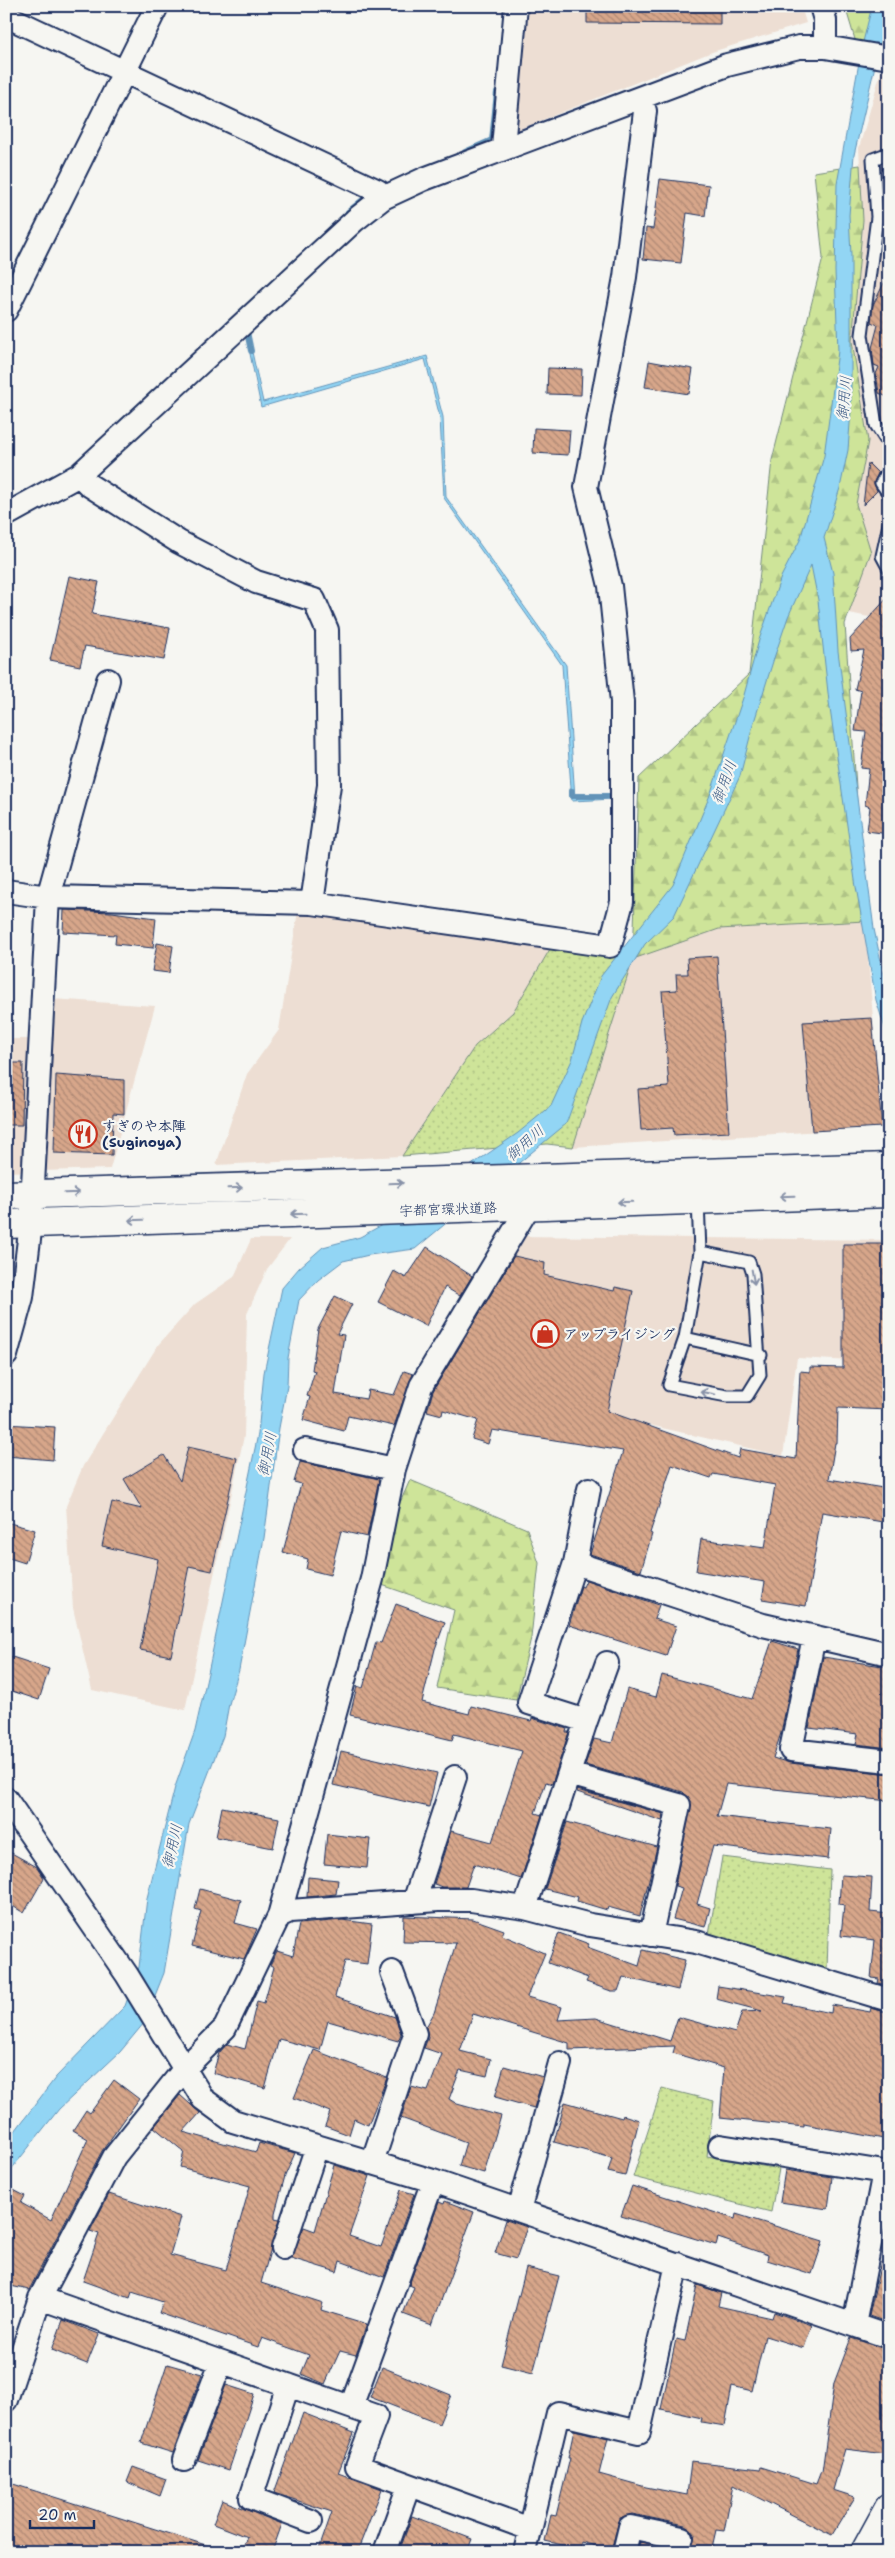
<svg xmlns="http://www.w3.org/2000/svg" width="895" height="2558" font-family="'Shantell Sans','Klee One',sans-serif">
	<defs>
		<pattern id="grass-dots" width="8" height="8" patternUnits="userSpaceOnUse" patternTransform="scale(1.25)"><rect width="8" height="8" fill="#cee499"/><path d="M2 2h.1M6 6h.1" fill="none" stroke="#b0c486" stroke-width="1.8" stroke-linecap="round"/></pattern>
		<pattern id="forest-firs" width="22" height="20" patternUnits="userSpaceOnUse" patternTransform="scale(1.25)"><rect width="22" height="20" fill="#cee499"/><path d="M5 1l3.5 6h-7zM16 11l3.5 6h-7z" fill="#b0c486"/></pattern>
		<pattern id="building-back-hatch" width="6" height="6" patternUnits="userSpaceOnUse" patternTransform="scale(1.25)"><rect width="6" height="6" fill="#d7a68a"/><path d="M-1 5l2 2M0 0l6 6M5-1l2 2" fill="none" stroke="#ae8874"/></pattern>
	</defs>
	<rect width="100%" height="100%" fill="#f6f6f2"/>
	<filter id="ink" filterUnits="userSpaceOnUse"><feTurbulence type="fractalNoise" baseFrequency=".02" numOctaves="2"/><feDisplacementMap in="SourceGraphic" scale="10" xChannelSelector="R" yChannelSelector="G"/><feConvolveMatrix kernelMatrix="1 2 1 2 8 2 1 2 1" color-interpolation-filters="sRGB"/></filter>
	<g filter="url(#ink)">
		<path fill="#edded3" d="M526 6H801L806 23 712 52 515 131Z
			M882 68 889 69V621L849 613 871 552 856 504 868 441 852 341 863 220 859 148Z
			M298 911 553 944 513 1012 475 1046 402 1156 216 1165 247 1074 279 1030Z
			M865 921 882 1127 573 1147 633 959 719 929Z
			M52 999 155 1006 110 1169 6 1172V1039H50Z
			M516 1236 889 1240V1363L797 1358 783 1456 434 1375Z
			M251 1239H290L267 1269 247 1314 244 1436 185 1710 92 1690 73 1608 66 1506 83 1466 158 1345 195 1304 234 1277Z"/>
		<path fill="url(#grass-dots)" stroke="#748a7c" d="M553 944 618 953 633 959 573 1147 547 1144 402 1156 475 1046 513 1012Z
			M722 1857 830 1870 827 1971 709 1935Z
			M662 2088 714 2101 707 2156 779 2169 771 2212 633 2177Z"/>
		<path fill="url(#forest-firs)" stroke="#748a7c" d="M845 6H889V48L856 43Z
			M860 165 863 220 852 341 868 441 856 504 871 552 845 624 865 921 719 929 633 959 639 778 749 674 772 460 823 258 814 172Z
			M410 1480 527 1529 539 1563 531 1638 516 1700 437 1688 454 1610 382 1585 395 1514Z"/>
		<path fill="#92d5f4" stroke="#6293b8" d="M872 6H889L887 14 889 15V23H885L854 155 849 215 851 255V410L848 450 840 488 824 538 833 573 838 651 874 929 883 971 889 986V1041L876 1000 856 887 829 702 818 600 811 565 788 617 775 655 753 725 740 776 674 916 645 944 612 997 566 1124 415 1249 369 1255 343 1261 318 1280 299 1300 288 1358 287 1386 279 1428 264 1538 239 1670 229 1704 223 1736 189 1824 164 1973 144 2023 120 2052 59 2109 6 2176V2143L56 2077 125 2006 139 1967 147 1898 175 1787 195 1731 208 1673 258 1434 264 1373 282 1288 299 1268 323 1247 360 1237 393 1219 518 1133 551 1106 572 1060 582 1023 601 976 673 885 710 795 744 695 759 640 781 577 800 540 824 456 838 351 835 271 837 184 862 46Z
			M250 343 263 402 427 356 443 417 446 497 566 665 575 798 618 795 614 903 615 799 572 801 562 665 444 498 440 417 425 359 261 407 248 344Z"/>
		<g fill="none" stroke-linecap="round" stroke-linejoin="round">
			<path stroke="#6293b8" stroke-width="6" d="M465 152 492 140 497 92
				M348 212 371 193
				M246 327 251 351
				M572 791V796H612"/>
		</g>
		<path fill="url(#building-back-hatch)" stroke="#1b2f5e" d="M587 6H720V24L587 23Z
			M660 179 709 185 705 216 687 213 681 263 643 259 646 228 653 229Z
			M889 273V398L879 393 876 374 879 367 874 365 872 348 878 325 871 322 873 305Z
			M649 361 693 369 689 394 645 387Z
			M548 368 582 369 581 395 547 394Z
			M534 428 570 430 568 455 533 453Z
			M868 463 878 473 874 483 877 491 863 505Z
			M69 576 99 582 92 614 170 628 164 660 85 646 80 666 50 660Z
			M889 596V660L884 690 889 691V834L867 831 870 807 865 805 869 769 861 768 866 732 855 731 861 691 855 689 864 650 851 651 850 639Z
			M64 910 112 912 156 918 153 948 115 944 116 935 63 932Z
			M157 943 173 946 169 973 152 971Z
			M717 956 729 1132 674 1135 673 1128 641 1130 638 1089 669 1087 662 991 677 990 676 974H688L687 958Z
			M872 1018 882 1127 812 1131 803 1022Z
			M6 1063H23L22 1125H6Z
			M56 1075 124 1080V1114L113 1113 112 1155 54 1153Z
			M843 1244H889V1410L838 1408 837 1443H835L829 1479 889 1489V1523L822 1512 806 1606 762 1599 765 1582 696 1571 701 1539 765 1548 775 1485 713 1474 711 1478 672 1465 650 1533 652 1534 641 1571 590 1554 623 1451 492 1430 488 1444 472 1439 478 1420 443 1410 442 1415 427 1411 433 1391 514 1256 545 1263 544 1275 614 1291 615 1287 633 1291 607 1411 738 1458 740 1449 796 1459 800 1371 810 1372V1367L843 1368Z
			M427 1247 472 1276 460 1296 445 1287 426 1326 378 1302 394 1271 406 1278Z
			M335 1296 352 1304 337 1334 344 1335 335 1394 366 1399 368 1390 394 1395 404 1371 413 1374 394 1426 348 1416 344 1431 303 1420 310 1397 307 1396 315 1371 312 1370 318 1329Z
			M6 1424 55 1427 53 1460 6 1456Z
			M188 1447 237 1458 212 1571 189 1566 171 1656 140 1650 158 1559 102 1546 112 1502 142 1509 124 1479 164 1455 180 1481Z
			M300 1462 379 1479 367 1537 341 1531 330 1575 306 1569 308 1559 283 1552 301 1484 294 1482Z
			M6 1522 35 1530 25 1563 6 1557Z
			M586 1580 659 1605 654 1619 676 1626 666 1656 569 1625 581 1586 583 1587Z
			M396 1604 445 1622 435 1649 422 1702 469 1714 471 1706 531 1721 532 1718 567 1729 566 1732H569L552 1784 546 1782 535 1813 542 1815 521 1879 474 1864 466 1887H442L434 1884 451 1831 492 1842 522 1751 454 1734 452 1740 350 1715 357 1686 363 1688 376 1642 381 1643Z
			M772 1641 798 1649 781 1733 773 1758 790 1763 889 1774V1801L726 1784 717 1816 831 1829 828 1859 713 1846 697 1904 710 1908 705 1927 673 1919 682 1888 675 1886 691 1801 683 1792 585 1765 594 1739 612 1743 627 1689 656 1697 662 1675 752 1699Z
			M6 1655 49 1669 39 1700 6 1689Z
			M823 1657 889 1667V1748L856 1744 858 1734 809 1728Z
			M341 1751 437 1773 429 1807 333 1785Z
			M577 1790 664 1814 662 1821 577 1792Z
			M222 1807 279 1818 273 1848 216 1837Z
			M567 1822 657 1847 640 1916 608 1907 607 1910 577 1901 578 1897 545 1889Z
			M327 1834 370 1839 367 1868 324 1864Z
			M6 1850 37 1867 44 1878 24 1913 6 1902Z
			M841 1875 872 1877 870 1912 889 1914V1986L878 1983 879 1979 871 1978 875 1940 841 1936 844 1905 839 1904Z
			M308 1877 338 1880 336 1894 307 1897Z
			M200 1889 241 1900 235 1923 257 1929 244 1959 192 1946 201 1911 195 1909Z
			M404 1916 473 1919 504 1930 502 1935 545 1953 527 1997 562 2007 558 2020 596 2018 670 2041 678 2017 735 2033 742 2012 762 2011 716 1999 718 1986 786 1997 784 2003 831 2013 832 2005 870 2012 871 2008 889 2013V2140L804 2124V2127L720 2118 724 2068 673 2053 675 2046 569 2050V2043L473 2014 460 2051 491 2059 487 2076 460 2070 449 2099 457 2104 501 2116 484 2173 459 2166 466 2142 401 2118 411 2087 428 2091 442 2054 424 2048 428 2038 426 2027 434 2013 456 1943 403 1942Z
			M342 1920 372 1924 367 1964 345 1961 335 1997 395 2017 401 2034 398 2041 328 2021 320 2050 279 2039 265 2088 213 2073 219 2053 227 2044 245 2049 257 2001 264 2003 274 1967 270 1965 277 1951 293 1956 299 1924Z
			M559 1933 589 1944 587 1947 639 1966 643 1950 685 1960 678 1990 623 1977 618 1991H611L586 1982 588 1978 548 1963Z
			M314 2050 387 2078 368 2125 354 2119 349 2135 325 2126 330 2112 294 2098Z
			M504 2066 543 2077 534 2108 495 2097Z
			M114 2080 139 2099 102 2151 29 2290 6 2285V2186L25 2196 21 2203 51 2220 88 2139 73 2130 86 2110 90 2113Z
			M180 2095 200 2113 183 2132 256 2152 259 2143 295 2153 285 2176 275 2213V2219L279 2220 261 2283 323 2303 321 2310 367 2324 356 2355 340 2351 325 2384 301 2374 309 2355 262 2338 258 2347 159 2313 163 2302 132 2292 130 2298 83 2281 99 2234 90 2231 109 2194 181 2217 170 2255 226 2270 250 2186 180 2167 184 2152 154 2127Z
			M565 2102 622 2118 623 2115 639 2120 625 2176 608 2172 612 2158 554 2142Z
			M334 2165 370 2176 349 2236 381 2247 401 2190 414 2194 384 2277 340 2261 337 2272 291 2258 304 2227 315 2231Z
			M785 2170 832 2177 828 2209 780 2202Z
			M632 2186 735 2219 736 2214 823 2241 812 2274 767 2260 768 2255 718 2238 716 2245 621 2216Z
			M445 2201 474 2212 432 2325 403 2314 414 2287 409 2285 439 2202 444 2204Z
			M506 2220 527 2227 516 2259 495 2253Z
			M881 2262H889V2323L869 2316Z
			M526 2268 559 2276 533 2373 501 2365Z
			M697 2285 721 2293 718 2306 772 2318 774 2312 812 2325 804 2348 765 2336 752 2391 732 2386 725 2426 701 2422 702 2418 661 2409 676 2339 685 2341Z
			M63 2320 99 2334 87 2364 52 2350Z
			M851 2338 889 2350V2430L886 2454 845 2449 833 2490 855 2497 832 2535 733 2485 724 2531 716 2530 711 2552H638L640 2542 686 2551 692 2546 695 2534 691 2529 685 2525 632 2514 620 2518 611 2550 581 2542 580 2549 545 2541 551 2515 556 2516 570 2458H568L574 2430 608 2438 599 2474 646 2487 687 2495 691 2461 760 2469 761 2467 816 2484 821 2471 822 2472 834 2383Z
			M167 2364 202 2374 173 2453 141 2443Z
			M382 2367 451 2395 439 2424 370 2397Z
			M226 2385 254 2394 229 2470 198 2460Z
			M303 2413 354 2433 338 2473 382 2489 357 2552H318L332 2512 274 2493Z
			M133 2467 166 2479 160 2496 127 2482Z
			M10 2483 215 2548 214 2552H6V2497Z
			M222 2500 282 2524 272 2552H258L243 2547 247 2537 213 2524Z
			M412 2516 472 2539 467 2552H399Z"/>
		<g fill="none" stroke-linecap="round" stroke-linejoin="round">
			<defs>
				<path id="service" d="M889 153 873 159 877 217 862 335 876 425 889 445
					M889 470 881 483 889 494
					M889 524 882 556 889 569
					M698 1200 700 1252 685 1338 761 1355
					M685 1338 669 1385 727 1396H747L760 1375 753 1274 749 1262 700 1252"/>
				<path id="minor" d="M821 6 825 20V47
					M6 16 378 191 383 198
					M503 147 516 6
					M6 310 157 6
					M79 475 89 485 179 542 256 582 314 600 327 630 329 785 312 903
					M6 515 79 475 355 220 383 198 424 179 727 65 799 47H825L889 58
					M6 891 48 897 312 903 610 946 622 902V702L610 586 586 487 625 277 645 111 640 98
					M6 1355 22 1297 31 1223 48 897 108 680
					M305 1450 394 1469
					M575 1563 589 1489
					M814 1637 791 1750 889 1761
					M586 1721 607 1663
					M569 1774 679 1805 651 1935
					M6 1799 127 1975 203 2099 233 2121 433 2181 889 2337
					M414 1902 455 1777
					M525 1908 586 1721 529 1703 575 1563 763 1625 889 1654
					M279 1916 372 1579 394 1469 421 1386 529 1206 531 1191
					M720 2146 884 2172 854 2325
					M372 2163 415 2034 392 1972
					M519 2210 560 2063
					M283 2248 317 2146
					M40 2298 376 2416 357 2466 530 2529
					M288 2385 251 2498 311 2521
					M6 2400 40 2298 114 2157 185 2068 225 2028 279 1916 290 1911 438 1900H471L525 1908 590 1925 696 1942 889 2000
					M351 2407 433 2181
					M184 2460 221 2362
					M385 2552 409 2485
					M525 2552 558 2413 639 2432 677 2264
					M624 2552 630 2527 682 2538"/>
				<path id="secondary" d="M865 2552 889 2508"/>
				<path id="trunk" d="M6 1195 889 1167
					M6 1224 889 1193"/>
			</defs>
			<use href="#service" stroke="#1b2f5e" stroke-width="15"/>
			<use href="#minor" stroke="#1b2f5e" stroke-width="26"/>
			<use href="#secondary" stroke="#1b2f5e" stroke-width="31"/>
			<use href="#trunk" stroke="#1b2f5e" stroke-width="31"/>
			<use href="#service" stroke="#f6f6f2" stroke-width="11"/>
			<use href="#minor" stroke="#f6f6f2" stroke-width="22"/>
			<use href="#secondary" stroke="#f6f6f2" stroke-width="28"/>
			<use href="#trunk" stroke="#f6f6f2" stroke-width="28"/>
		</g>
		<defs><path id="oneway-shaft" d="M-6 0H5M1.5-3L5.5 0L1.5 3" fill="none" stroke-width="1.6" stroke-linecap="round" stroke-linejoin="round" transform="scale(1.25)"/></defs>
		<g stroke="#8892a8">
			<use href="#oneway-shaft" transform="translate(396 1183) rotate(-2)"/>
			<use href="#oneway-shaft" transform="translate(235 1188) rotate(-2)"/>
			<use href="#oneway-shaft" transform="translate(72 1193) rotate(-2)"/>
			<use href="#oneway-shaft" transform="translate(787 1196) rotate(178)"/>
			<use href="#oneway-shaft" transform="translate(625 1202) rotate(178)"/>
			<use href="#oneway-shaft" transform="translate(298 1214) rotate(178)"/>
			<use href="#oneway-shaft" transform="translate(136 1220) rotate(178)"/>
			<use href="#oneway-shaft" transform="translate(753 1277) rotate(80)"/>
			<use href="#oneway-shaft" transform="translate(708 1393) rotate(-169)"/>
		</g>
	</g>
	<defs>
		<symbol id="restaurant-ring" viewBox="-11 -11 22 22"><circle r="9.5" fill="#f6f6f2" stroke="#c8321e" stroke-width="1.5"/><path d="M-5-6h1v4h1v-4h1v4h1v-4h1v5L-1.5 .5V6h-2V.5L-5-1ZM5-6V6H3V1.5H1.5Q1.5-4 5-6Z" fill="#c8321e"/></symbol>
		<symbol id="shop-ring" viewBox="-11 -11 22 22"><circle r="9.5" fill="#f6f6f2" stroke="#c8321e" stroke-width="1.5"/><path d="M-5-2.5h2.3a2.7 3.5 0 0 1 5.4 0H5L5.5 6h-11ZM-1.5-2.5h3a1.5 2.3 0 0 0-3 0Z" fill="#c8321e"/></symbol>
	</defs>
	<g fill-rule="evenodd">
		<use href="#restaurant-ring" x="67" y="1118" width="32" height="32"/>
		<use href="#shop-ring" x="529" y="1318" width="32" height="32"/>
	</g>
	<g text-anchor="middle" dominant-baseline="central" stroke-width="4.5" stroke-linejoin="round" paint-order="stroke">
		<g font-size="14" font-weight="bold" fill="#1b2f5e" stroke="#f6f6f2" text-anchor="start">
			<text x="102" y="1126">すぎのや本陣<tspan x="102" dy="16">(Suginoya)</tspan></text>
			<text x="564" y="1334">アップライジング</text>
		</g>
		<g font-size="14" fill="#1b2f5e" stroke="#f6f6f2">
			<text transform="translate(448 1209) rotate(-2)">宇都宮環状道路</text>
		</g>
		<g font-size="15" font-style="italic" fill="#395884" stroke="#f6f6f2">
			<text transform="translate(844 398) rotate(-85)">御用川</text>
			<text transform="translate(724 782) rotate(-70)">御用川</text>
			<text transform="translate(525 1143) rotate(-42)">御用川</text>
			<text transform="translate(267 1454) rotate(-79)">御用川</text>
			<text transform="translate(172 1846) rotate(-77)">御用川</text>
		</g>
	</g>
	<rect width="895" height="2558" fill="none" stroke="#f6f6f2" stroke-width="25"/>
	<rect x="12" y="12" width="870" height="2533" fill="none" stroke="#1b2f5e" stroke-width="2" filter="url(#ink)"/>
	<path d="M30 2520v8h64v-8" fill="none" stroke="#1b2f5e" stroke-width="2.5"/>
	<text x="38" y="2520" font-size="15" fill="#1b2f5e" stroke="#f6f6f2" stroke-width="4" paint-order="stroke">20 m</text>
</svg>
